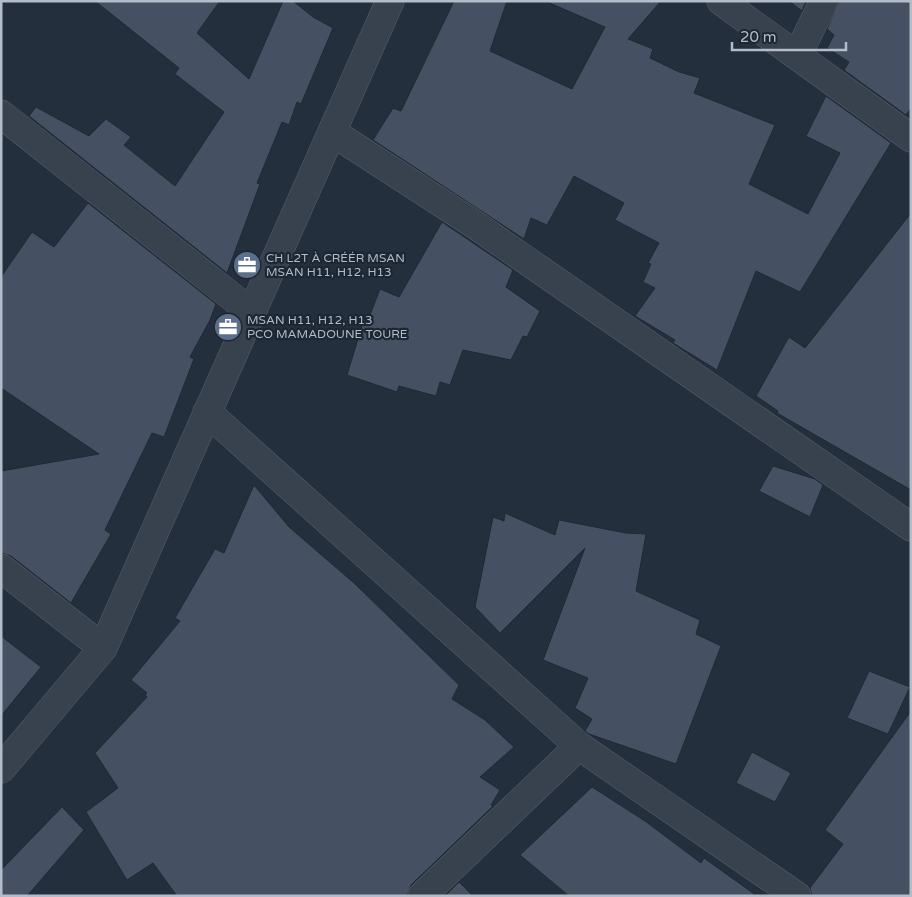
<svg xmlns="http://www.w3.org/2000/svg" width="912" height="897" font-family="'Varela Round',sans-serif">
	<rect width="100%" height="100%" fill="#242f3e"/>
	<path fill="#455162" stroke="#1f2835" d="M95 1H220L197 33 249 79 283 1H293L313 17 333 28 301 104 297 102 289 125 282 122 257 183 260 184 227 273 29 116 36 107 89 136 106 119 131 137 124 145 175 186 224 112 175 74 179 68Z
		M454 1H507L490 51 572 89 605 27 545 1H661L628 39 653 49 650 58 679 72 700 78 694 93 775 125 749 184 808 214 840 153 806 136 826 96 891 143 800 292 756 271 717 370 673 343 675 340 635 316 655 288 643 282 651 264 648 263 659 243 615 220 624 203 574 176 547 225 531 218 524 239 373 140 393 108 401 111Z
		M789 1H806L802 11Z
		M839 1H911V108L906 115 844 70 849 62 827 48 834 35 827 29Z
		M88 203 216 304 210 320 190 357 194 359 164 437 152 433 105 530 111 534 71 603 11 556 1 553V471L99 454 1 388V277L32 232 54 247Z
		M911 213V490L777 413 778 411 756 396 789 337 805 348Z
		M442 222 513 270 506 287 540 311 527 337 523 336 511 360 463 350 450 385 440 382 436 396 399 386 397 392 347 375 364 319 368 320 380 289 399 297Z
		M773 466 815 479 823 485 810 517 759 491Z
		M254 485 289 527 354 583 459 685 452 699 485 720 514 747 480 777 500 790 491 805 493 806 411 885 407 896H177L153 863 127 880 86 812 118 788 95 753 147 697 145 695 147 693 131 680 180 621 175 618 215 549 224 553Z
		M505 513 555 535 559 520 626 533 646 534 636 591 700 620 696 634 721 646 676 764 589 734 585 731 592 719 575 708 588 678 543 660 585 548 500 633 475 607 493 517 504 521Z
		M1 636 41 667 1 716Z
		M869 671 910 687 888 734 847 718Z
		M911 711V896H812L810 888 843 844 825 830Z
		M752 752 791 773 775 802 736 783Z
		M592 787 645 821 701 863 704 858 757 896H569L520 855Z
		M62 807 84 830 27 896H1V870Z
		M459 882 473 896H445Z"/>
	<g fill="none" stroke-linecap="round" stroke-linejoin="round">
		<defs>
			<path id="street" d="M721 1 911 138
				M797 56 824 1
				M1 114 251 312
				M332 132 474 224 911 527
				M207 412 579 746 797 896
				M1 568 103 648
				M1 769 103 648 390 1
				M422 896 579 746"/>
		</defs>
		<use href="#street" stroke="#565f6c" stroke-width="29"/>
		<use href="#street" stroke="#38414e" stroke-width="28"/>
	</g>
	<defs>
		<symbol id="office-disc" viewBox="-11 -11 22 22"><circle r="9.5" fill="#5c6f8a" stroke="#1d2633"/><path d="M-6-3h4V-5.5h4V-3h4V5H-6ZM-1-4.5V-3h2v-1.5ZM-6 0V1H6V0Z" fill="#fff"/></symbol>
	</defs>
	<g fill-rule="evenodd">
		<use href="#office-disc" x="231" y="249" width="32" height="32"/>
		<use href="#office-disc" x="212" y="311" width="32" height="32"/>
	</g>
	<g text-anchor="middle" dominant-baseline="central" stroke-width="4.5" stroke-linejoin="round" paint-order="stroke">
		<g font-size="12" fill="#b4bcc9" stroke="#1d2633" text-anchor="start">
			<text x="266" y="258">CH L2T À CRÉÉR MSAN<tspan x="266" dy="14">MSAN H11, H12, H13</tspan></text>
			<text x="247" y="320">MSAN H11, H12, H13<tspan x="247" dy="14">PCO MAMADOUNE TOURE</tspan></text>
		</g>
	</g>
	<rect width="912" height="897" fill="none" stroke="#b4bcc9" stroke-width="5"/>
	<path d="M732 42v8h114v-8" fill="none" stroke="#b4bcc9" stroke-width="2.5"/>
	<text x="740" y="42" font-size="15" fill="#b4bcc9" stroke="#1d2633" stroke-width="4" paint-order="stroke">20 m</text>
</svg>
